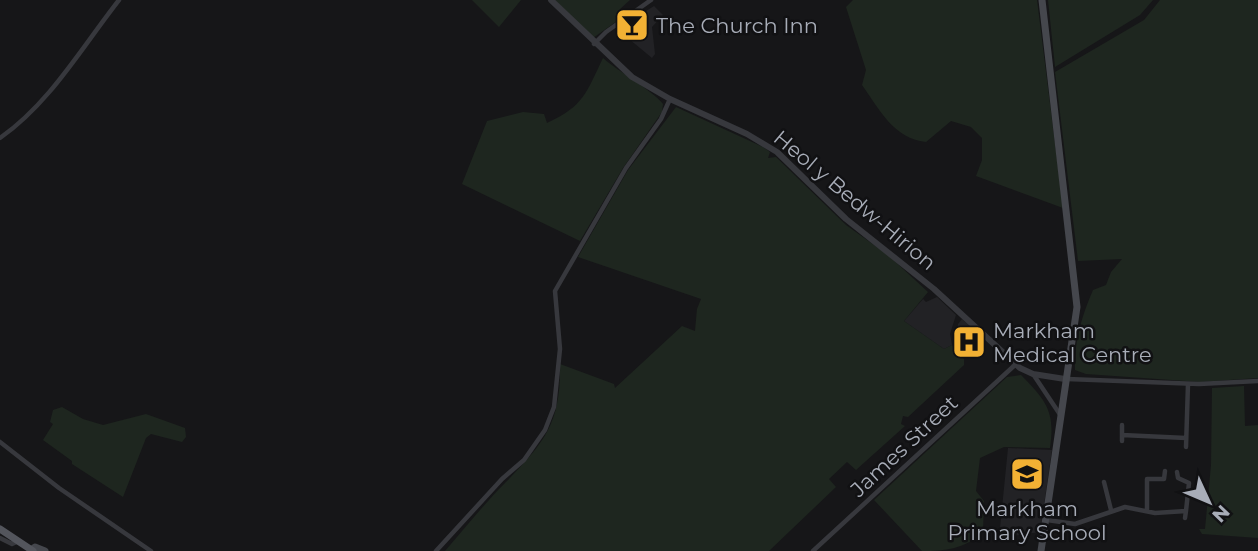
<svg xmlns="http://www.w3.org/2000/svg" width="1258" height="551" font-family="Montserrat,sans-serif">
	<rect width="100%" height="100%" fill="#161618"/>
	<path fill="#222225" d="M654 6 663 15 652 27 655 54 652 58 623 34 627 31 624 25Z
		M937 297 956 315 950 334 952 345 944 349 904 321 923 299 926 302Z
		M962 319 983 338 970 352 956 340 958 324Z
		M1008 448 1052 450 1040 532 999 538Z"/>
	<path fill="#1e261f" d="M472 0H521L499 27Z
		M555 0H630L620 9 627 14 593 38Z
		M853 0H1037L1063 208 976 176 982 160V138L971 127 951 121 926 142C893 138 880 110 862 85L866 70 846 7Z
		M1048 0H1153L1140 15 1055 67Z
		M1160 0H1258V378L1200 382 1086 374 1075 370C1074 342 1082 315 1093 290L1106 285 1111 272 1122 259 1078 261 1055 72 1144 20Z
		M603 58C619 72 652 90 663 104L662 112 623 168 580 241 462 184 487 121 523 112 544 114 547 123C584 106 586 93 603 58Z
		M676 107 763 147 770 152 768 158 776 157 846 225 888 255 928 292 904 321 944 349 952 345 964 359V365L908 417 903 416 901 424 905 426 856 470 847 462 829 479 836 487 769 551H445C465 528 484 504 506 482 545 442 561 423 560 364L614 384 615 388 682 326 695 331 697 309 701 299 578 257 628 170Z
		M1021 375C1048 402 1055 413 1050 448L1004 447 980 458 976 491 984 501 983 532C964 549 946 551 922 551L874 500 1007 377Z
		M1244 386 1245 426 1258 425V538L1202 534 1199 529H1205L1211 465 1212 388Z
		M62 407 83 419 103 425 146 414 185 428 186 437 182 442 151 434 146 438 123 497 72 464V461L43 440 53 424 50 422 53 410Z"/>
	<g fill="none" stroke-linecap="round" stroke-linejoin="round">
		<path stroke="#37383d" stroke-width="4.5" d="M594 44 606 32 651 0
			M0 138C50 103 82 47 119 0
			M1033 374 1061 416
			M1067 379 1199 384 1258 381
			M1122 435 1186 438
			M1122 441V425
			M0 442 59 488 151 551
			M1186 447 1188 384
			M1177 472 1178 478 1189 483 1186 511
			M1104 482 1111 510
			M1147 511V479H1164L1165 471
			M1047 520 1075 524 1125 507 1155 513 1186 511 1185 518
			M0 538 12 544 19 541
			M436 551 502 479 524 460 545 430 554 407 560 349 555 291 626 168 661 119 670 99
			M813 551 1016 364"/>
		<path stroke="#37383d" stroke-width="6" d="M551 0 632 77 670 99 747 134 777 152 846 219 934 289 1020 368 1033 374 1065 379"/>
		<path stroke="#45474d" stroke-width="7" d="M31 550 35 547 45 551
			M1041 551 1077 307 1042 0"/>
		<path stroke="#53555c" stroke-width="7" d="M0 529 33 551"/>
	</g>
	<defs>
		<symbol id="bar-square" viewBox="-11 -11 22 22"><rect x="-9" y="-9" width="18" height="18" rx="4" fill="#f2b134" stroke="#111113"/><path d="M-6-5H6L.8 .8V4.5H3.5V6h-7V4.5H-.8V.8Z" fill="#111"/></symbol>
		<symbol id="hospital-square" viewBox="-11 -11 22 22"><rect x="-9" y="-9" width="18" height="18" rx="4" fill="#f2b134" stroke="#111113"/><path d="M-5-5h3v3.5h4V-5h3V5h-3V1.5h-4V5h-3Z" fill="#111"/></symbol>
		<symbol id="school-square" viewBox="-11 -11 22 22"><rect x="-9" y="-9" width="18" height="18" rx="4" fill="#f2b134" stroke="#111113"/><path d="M0-5L7-2L0 1L-7-2ZM-4 1L0 2.5L4 1V4Q0 6-4 4Z" fill="#111"/></symbol>
	</defs>
	<g fill-rule="evenodd">
		<use href="#bar-square" x="613" y="6" width="38" height="38"/>
		<use href="#hospital-square" x="950" y="323" width="38" height="38"/>
		<use href="#school-square" x="1008" y="455" width="38" height="38"/>
	</g>
	<g text-anchor="middle" dominant-baseline="central" stroke-width="5" stroke-linejoin="round" paint-order="stroke">
		<g font-size="21" fill="#a8adb8" stroke="#111113" text-anchor="start">
			<text x="656" y="25">The Church Inn</text>
			<text x="993" y="330">Markham<tspan x="993" dy="24">Medical Centre</tspan></text>
			<text x="1027" y="508" text-anchor="middle">Markham<tspan x="1027" dy="24">Primary School</tspan></text>
		</g>
		<g font-size="21" fill="#a8adb8" stroke="#111113">
			<text transform="translate(855 200) rotate(40)">Heol y Bedw-Hirion</text>
			<text transform="translate(904 446) rotate(-43)">James Street</text>
		</g>
	</g>
	<g transform="translate(1209 502) rotate(134)" stroke="#111113" stroke-width="5" paint-order="stroke">
	<path d="M0-5L12 26L0 18L-12 26Z" fill="#a8adb8"/>
	<text y="-10" font-size="19" font-weight="bold" text-anchor="middle" fill="#a8adb8">N</text>
	</g>
</svg>
